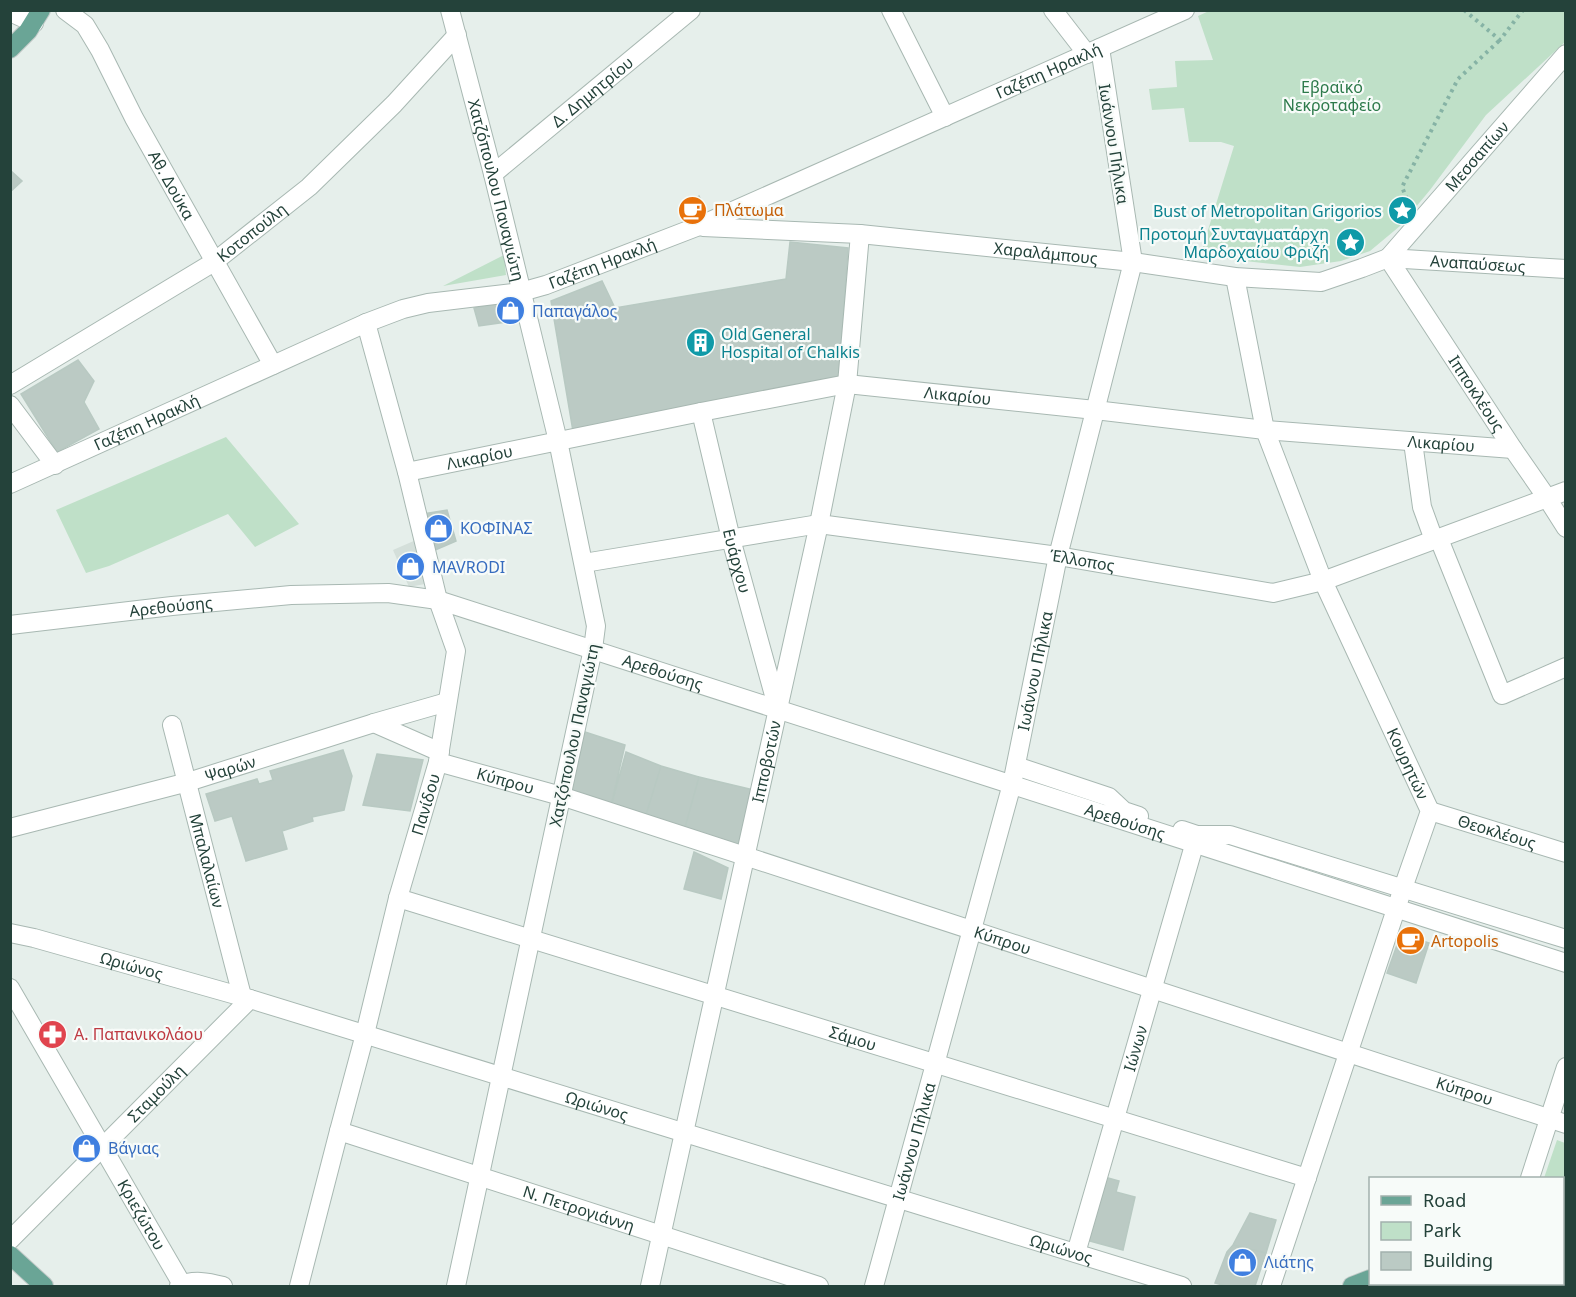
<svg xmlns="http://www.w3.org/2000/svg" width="1576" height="1297" font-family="'Noto Sans',sans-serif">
	<rect width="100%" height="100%" fill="#e6efeb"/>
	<path fill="#d4dfda" d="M416 540 425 584 409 587 393 550Z"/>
	<path fill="#bfe0c8" d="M1209 11H1565V42L1486 115 1430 190 1400 226 1370 251 1341 261 1300 267 1200 256 1234 146 1221 142H1189L1184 108 1152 110 1149 89 1177 87 1175 61 1213 60 1198 16Z
		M504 255 506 275 443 286Z
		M226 437 299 524 255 547 228 514 109 566 86 573 56 510Z
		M1557 1140 1565 1143V1181L1563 1183 1562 1178H1544Z"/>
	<path fill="#bbcac4" stroke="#b8c9c2" stroke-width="1.5" d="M10 170 22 181 10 192Z
		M699 196 706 212 685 223 679 208Z
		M790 242 848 248 839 378 573 431 551 301 602 281 615 308 786 279Z
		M516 302 520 318 506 322 502 303Z
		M502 303 506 322 479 326 474 308Z
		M78 360 94 381 84 402 99 429 57 452 21 394Z
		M447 510 456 541 433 551 422 514Z
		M585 732 625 745 610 810 570 796Z
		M343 750 352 776 344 810 312 817 313 821 282 831 287 849 246 861 232 816 215 821 206 794 257 779 259 784 273 780 270 771Z
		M626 752 661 766 645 818 610 810Z
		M377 754 423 760 410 811 363 805Z
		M661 766 699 777 684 831 645 818Z
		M699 777 754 790 738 845 684 831Z
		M694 852 728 868 721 899 684 889Z
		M1401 934 1429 943 1416 983 1387 973Z
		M1101 1176 1119 1181 1116 1192 1135 1197 1123 1250 1086 1240Z
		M1250 1213 1276 1220 1266 1253 1233 1245Z
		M1233 1245 1266 1253 1255 1286H1226L1215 1283 1227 1252Z"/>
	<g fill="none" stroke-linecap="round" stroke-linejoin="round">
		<defs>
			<g id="minor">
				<path id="s1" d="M65 10 85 25 100 50 134 118 273 365"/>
				<path id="s2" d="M450 10 493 174 558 441 596 626 593 649 456 1286"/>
				<path d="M891 10 945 117"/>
				<path d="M1053 10 1087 54"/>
				<path d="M10 12 34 23"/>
				<path id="s3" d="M493 174 691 10"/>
				<path id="s4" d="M703 227 860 234 1133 262 1235 277 1321 282 1362 268 1388 258 1566 269"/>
				<path id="s5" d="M1388 258 1513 449 1547 498 1566 528"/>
				<path id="s6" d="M1388 258 1566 54"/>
				<path id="s7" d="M1235 277 1265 430 1323 581 1430 811 1403 888 1271 1286"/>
				<path id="s8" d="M10 385 214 262 309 187 394 104 457 35"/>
				<path d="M10 405 55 465"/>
				<path id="s9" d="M701 412 731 539 777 706"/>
				<path d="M1413 442 1422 507 1434 540"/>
				<path id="s10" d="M407 472 701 412 847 384 1095 410 1265 430 1513 449"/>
				<path id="s11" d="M10 484 366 323 403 309 428 303 521 292 546 285 699 226 1185 10"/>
				<path d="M1439 539 1502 695 1566 667"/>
				<path id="s12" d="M584 563 819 524 1058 556 1273 593 1323 581 1566 491"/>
				<path id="s13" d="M10 625 172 606 291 595 388 593 438 600C815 720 1189 843 1566 963"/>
				<path d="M374 723 440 752"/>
				<path id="s14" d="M172 725 242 996"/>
				<path id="s15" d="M438 762 561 796 1566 1124"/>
				<path d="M1016 766 1109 797 1124 811 1139 816"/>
				<path id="s16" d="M1430 811 1566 853"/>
				<path id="s17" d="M10 828 188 782 374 723 447 702"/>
				<path d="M1182 830 1197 835H1230L1566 939"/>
				<path id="s18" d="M398 898 1307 1178"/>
				<path id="s19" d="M10 933 34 938 250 999 1182 1286"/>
				<path id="s20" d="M10 988 183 1286"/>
				<path id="s21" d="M339 1131 819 1286"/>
				<path d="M1530 1178 1566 1067"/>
				<path id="s22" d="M10 1240 250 999"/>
				<path id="s23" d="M1076 1253 1197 835"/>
				<path d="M179 1286C193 1279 208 1282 223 1286"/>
				<path id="s24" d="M299 1286 339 1131 365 1034 398 898 438 762 456 651 438 600 407 472 366 323"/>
				<path id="s25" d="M650 1286 819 524 847 384 860 234"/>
				<path id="s26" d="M874 1286 1012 784 1058 556 1133 262 1100 48"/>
				<path d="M1491 1286 1492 1284"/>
			</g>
			<path id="major" d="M10 49 28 31 41 10
				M1562 1204 1566 1203
				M1562 1232 1566 1231
				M10 1255 44 1286
				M1352 1286 1370 1279
				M1422 1286 1430 1284"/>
		</defs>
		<use href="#minor" stroke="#a8b8b2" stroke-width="20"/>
		<use href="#major" stroke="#c2cac8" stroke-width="20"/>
		<path stroke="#86b3a5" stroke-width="4" stroke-dasharray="3 4.5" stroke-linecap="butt" d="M1464 10 1500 40 1523 10
			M1410 206 1402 187 1458 79 1500 40"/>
		<use href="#minor" stroke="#fff" stroke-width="18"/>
		<use href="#major" stroke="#6aa596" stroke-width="18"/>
	</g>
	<defs>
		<symbol id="cafe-disc" viewBox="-11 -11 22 22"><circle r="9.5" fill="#e8710a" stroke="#f7fbf9"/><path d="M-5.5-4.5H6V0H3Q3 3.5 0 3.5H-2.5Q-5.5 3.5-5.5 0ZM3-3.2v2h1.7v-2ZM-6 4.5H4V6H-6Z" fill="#fff"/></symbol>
		<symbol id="sight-disc" viewBox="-11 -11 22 22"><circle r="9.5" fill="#0f9aa8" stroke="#f7fbf9"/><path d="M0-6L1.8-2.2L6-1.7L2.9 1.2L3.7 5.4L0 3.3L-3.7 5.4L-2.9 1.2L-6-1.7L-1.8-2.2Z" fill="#fff"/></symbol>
		<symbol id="shop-disc" viewBox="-11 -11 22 22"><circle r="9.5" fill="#3f7fe0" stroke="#f7fbf9"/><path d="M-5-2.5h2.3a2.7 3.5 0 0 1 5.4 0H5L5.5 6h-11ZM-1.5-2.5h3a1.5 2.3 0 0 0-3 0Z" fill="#fff"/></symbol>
		<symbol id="building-disc" viewBox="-11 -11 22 22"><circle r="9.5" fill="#0f9aa8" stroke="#f7fbf9"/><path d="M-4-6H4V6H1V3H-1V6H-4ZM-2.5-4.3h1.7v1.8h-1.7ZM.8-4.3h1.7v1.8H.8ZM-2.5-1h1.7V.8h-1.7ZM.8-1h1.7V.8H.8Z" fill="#fff"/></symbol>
		<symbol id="pharmacy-disc" viewBox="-11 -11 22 22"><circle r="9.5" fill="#e0444e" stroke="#f7fbf9"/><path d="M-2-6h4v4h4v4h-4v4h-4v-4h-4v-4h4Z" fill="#fff"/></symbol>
	</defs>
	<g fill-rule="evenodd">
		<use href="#cafe-disc" x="676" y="194" width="33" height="33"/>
		<use href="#sight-disc" x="1386" y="194" width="33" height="33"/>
		<use href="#sight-disc" x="1334" y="226" width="33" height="33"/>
		<use href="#shop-disc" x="494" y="294" width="33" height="33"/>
		<use href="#building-disc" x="684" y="326" width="33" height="33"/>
		<use href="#shop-disc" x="422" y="512" width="33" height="33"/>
		<use href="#shop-disc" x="394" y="550" width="33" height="33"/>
		<use href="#cafe-disc" x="1394" y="924" width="33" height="33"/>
		<use href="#pharmacy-disc" x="36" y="1018" width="33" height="33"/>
		<use href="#shop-disc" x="70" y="1132" width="33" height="33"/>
		<use href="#shop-disc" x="1226" y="1246" width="33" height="33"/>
	</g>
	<g text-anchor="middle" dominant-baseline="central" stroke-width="4.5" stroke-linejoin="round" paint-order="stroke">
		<g font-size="16" fill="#24423a" stroke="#f7fbf9">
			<text stroke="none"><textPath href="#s11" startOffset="1122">Γαζέπη Ηρακλή</textPath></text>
			<text stroke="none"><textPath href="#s3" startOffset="129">Δ. Δημητρίου</textPath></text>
			<text transform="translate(1114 144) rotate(81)">Ιωάννου Πήλικα</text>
			<text stroke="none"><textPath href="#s6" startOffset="135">Μεσσαπίων</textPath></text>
			<text stroke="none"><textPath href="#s1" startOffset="207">Αθ. Δούκα</textPath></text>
			<text stroke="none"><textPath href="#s2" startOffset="186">Χατζόπουλου Παναγιώτη</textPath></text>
			<text stroke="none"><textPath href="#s8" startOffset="286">Κοτοπούλη</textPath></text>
			<text stroke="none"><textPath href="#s4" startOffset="344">Χαραλάμπους</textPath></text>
			<text stroke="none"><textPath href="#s11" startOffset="636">Γαζέπη Ηρακλή</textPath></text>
			<text stroke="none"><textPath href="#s4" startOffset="782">Αναπαύσεως</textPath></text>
			<text stroke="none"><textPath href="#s5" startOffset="162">Ιπποκλέους</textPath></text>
			<text stroke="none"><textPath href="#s10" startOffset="560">Λικαρίου</textPath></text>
			<text stroke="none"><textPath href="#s11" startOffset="150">Γαζέπη Ηρακλή</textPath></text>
			<text stroke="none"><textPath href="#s10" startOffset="1046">Λικαρίου</textPath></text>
			<text stroke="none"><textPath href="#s10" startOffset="74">Λικαρίου</textPath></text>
			<text stroke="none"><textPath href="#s12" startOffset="504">Έλλοπος</textPath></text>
			<text stroke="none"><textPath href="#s9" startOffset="153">Ευάρχου</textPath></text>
			<text stroke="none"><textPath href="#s13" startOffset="162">Αρεθούσης</textPath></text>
			<text stroke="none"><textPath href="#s26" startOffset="636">Ιωάννου Πήλικα</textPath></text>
			<text stroke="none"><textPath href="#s13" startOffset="666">Αρεθούσης</textPath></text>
			<text transform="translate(574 735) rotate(-78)">Χατζόπουλου Παναγιώτη</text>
			<text stroke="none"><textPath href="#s25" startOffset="537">Ιπποβοτών</textPath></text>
			<text stroke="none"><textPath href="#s7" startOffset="519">Κουρητών</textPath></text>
			<text stroke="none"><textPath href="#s17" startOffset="228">Ψαρών</textPath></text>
			<text stroke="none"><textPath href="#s15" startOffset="70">Κύπρου</textPath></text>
			<text stroke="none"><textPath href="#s24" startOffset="498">Πανίδου</textPath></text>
			<text stroke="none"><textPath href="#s13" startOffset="1152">Αρεθούσης</textPath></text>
			<text stroke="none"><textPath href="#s16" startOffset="70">Θεοκλέους</textPath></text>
			<text stroke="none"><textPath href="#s14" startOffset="140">Μπαλαλαίων</textPath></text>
			<text stroke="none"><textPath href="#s15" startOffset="592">Κύπρου</textPath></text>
			<text stroke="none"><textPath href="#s19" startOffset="126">Ωριώνος</textPath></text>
			<text stroke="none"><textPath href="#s18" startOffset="476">Σάμου</textPath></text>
			<text stroke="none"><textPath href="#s23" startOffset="213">Ιώνων</textPath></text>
			<text stroke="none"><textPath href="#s15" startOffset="1078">Κύπρου</textPath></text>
			<text stroke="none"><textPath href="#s22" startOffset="207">Σταμούλη</textPath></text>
			<text stroke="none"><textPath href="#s19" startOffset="612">Ωριώνος</textPath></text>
			<text stroke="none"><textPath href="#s26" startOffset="150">Ιωάννου Πήλικα</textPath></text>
			<text stroke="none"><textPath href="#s21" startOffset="252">Ν. Πετρογιάννη</textPath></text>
			<text stroke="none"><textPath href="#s20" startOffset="262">Κριεζώτου</textPath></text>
			<text stroke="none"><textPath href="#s19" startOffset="1098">Ωριώνος</textPath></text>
		</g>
		<g font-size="16" fill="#2d7a4b" stroke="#f7fbf9">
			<text x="1332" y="87">Εβραϊκό<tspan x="1332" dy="18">Νεκροταφείο</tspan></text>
		</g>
		<g font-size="16" fill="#c56008" stroke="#f7fbf9" text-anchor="start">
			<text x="714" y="210">Πλάτωμα</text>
			<text x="1431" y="941">Artopolis</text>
		</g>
		<g font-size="16" fill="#0d838f" stroke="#f7fbf9" text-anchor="end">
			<text x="1382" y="211">Bust of Metropolitan Grigorios</text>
			<text x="1329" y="234">Προτομή Συνταγματάρχη<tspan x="1329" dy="18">Μαρδοχαίου Φριζή</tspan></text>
			<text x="721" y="334" text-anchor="start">Old General<tspan x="721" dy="18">Hospital of Chalkis</tspan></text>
		</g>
		<g font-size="16" fill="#366cbe" stroke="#f7fbf9" text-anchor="start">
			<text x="532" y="311">Παπαγάλος</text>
			<text x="460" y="528">ΚΟΦΙΝΑΣ</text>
			<text x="432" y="567">MAVRODI</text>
			<text x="108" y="1148">Βάγιας</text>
			<text x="1264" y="1262">Λιάτης</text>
		</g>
		<g font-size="16" fill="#be3a42" stroke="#f7fbf9" text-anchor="start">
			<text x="74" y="1034">Α. Παπανικολάου</text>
		</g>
	</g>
	<rect width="1576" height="1297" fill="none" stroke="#24423a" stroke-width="24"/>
	<rect x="1369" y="1177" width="195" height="108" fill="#f7fbf9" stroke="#a3b1ad" stroke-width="1.5"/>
	<rect x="1381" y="1196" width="30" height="9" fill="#6aa596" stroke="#a3b1ad" stroke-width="1.5"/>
	<text x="1423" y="1207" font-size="18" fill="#24423a">Road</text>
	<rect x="1381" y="1222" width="30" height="18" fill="#bfe0c8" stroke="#a3b1ad" stroke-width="1.5"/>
	<text x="1423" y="1237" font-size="18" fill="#24423a">Park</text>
	<rect x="1381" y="1252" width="30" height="18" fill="#bbcac4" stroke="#a3b1ad" stroke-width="1.5"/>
	<text x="1423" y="1267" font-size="18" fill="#24423a">Building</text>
</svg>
